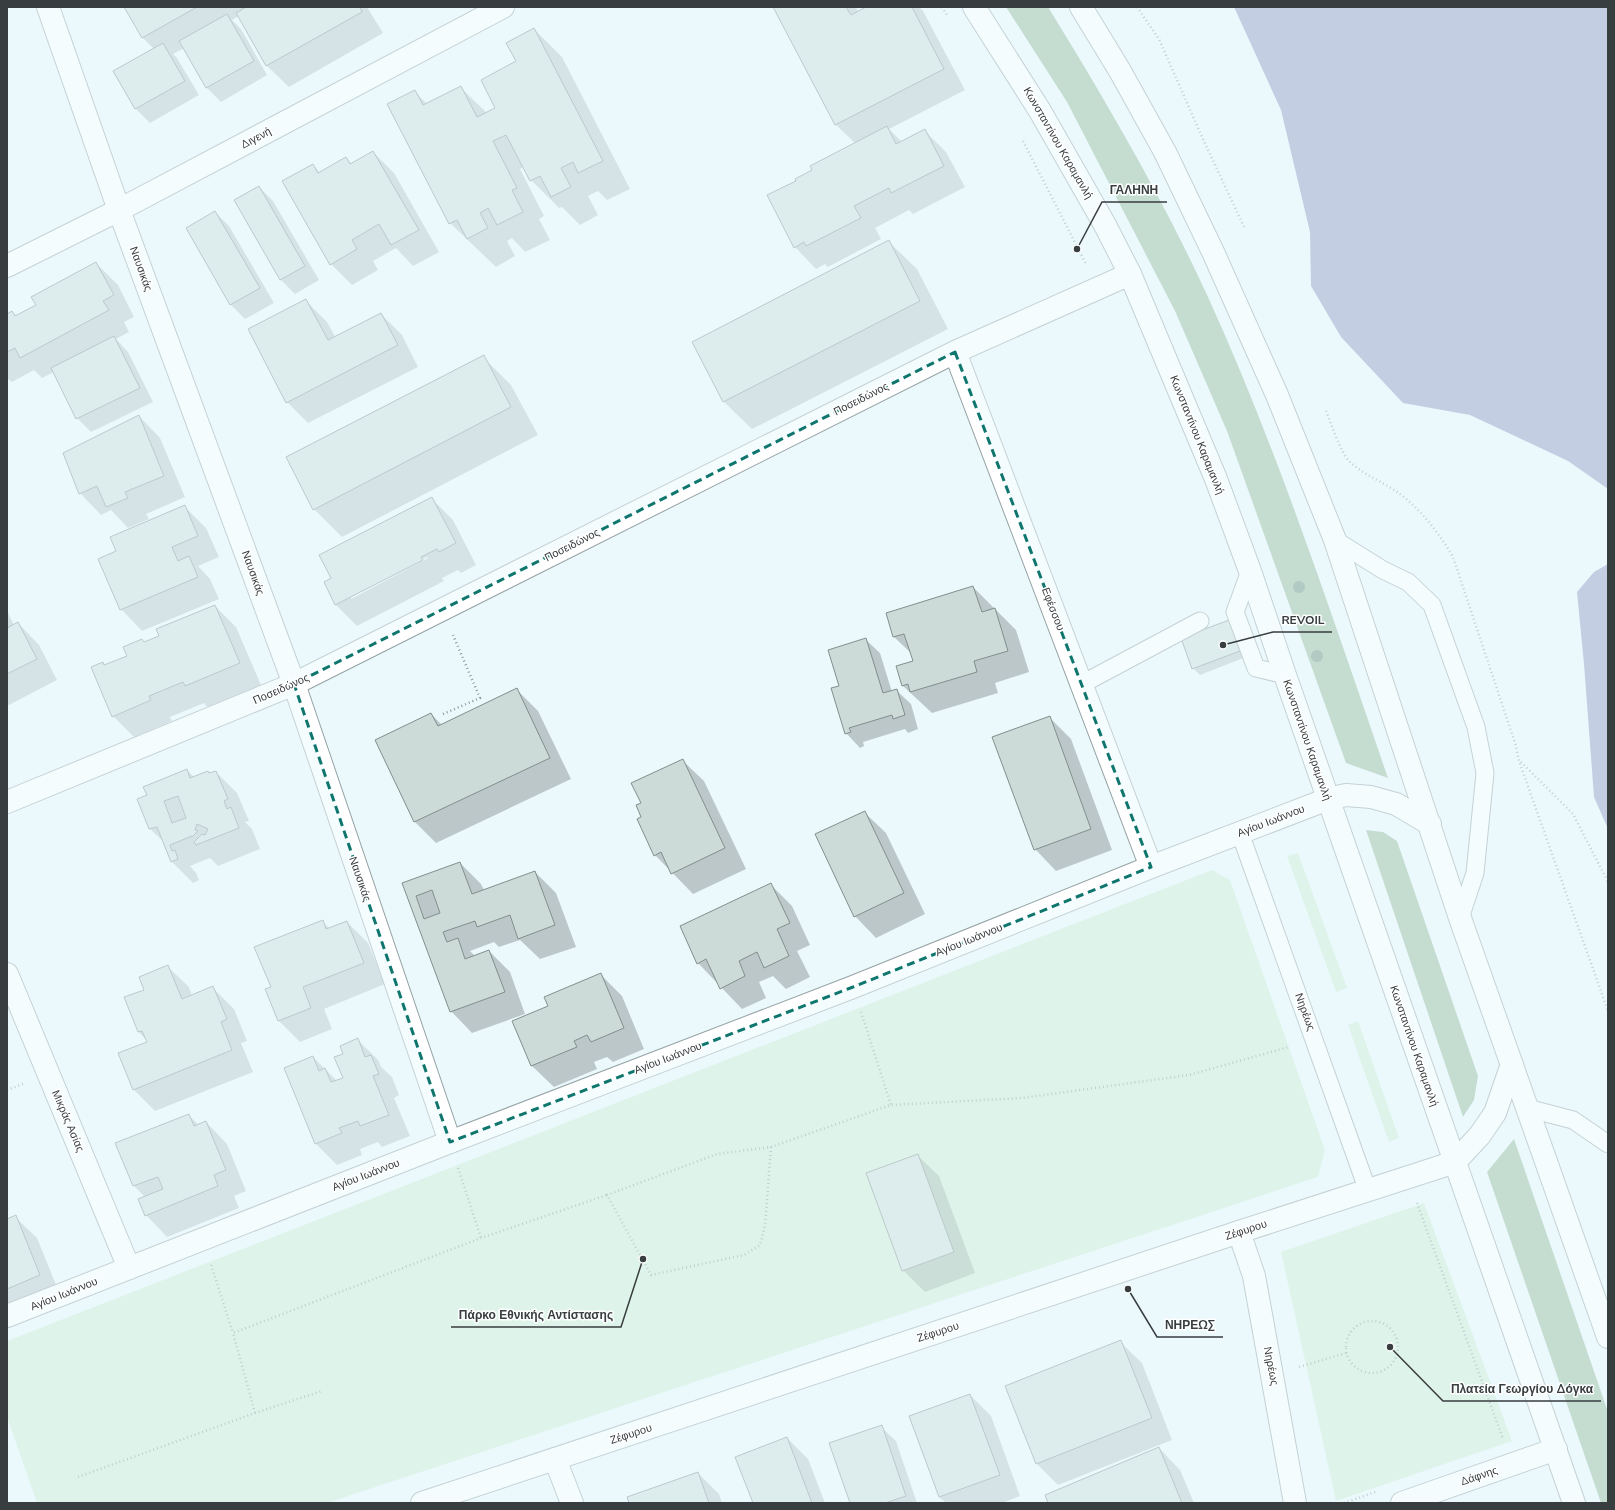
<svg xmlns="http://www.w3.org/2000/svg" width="1615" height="1510" font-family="'Nunito Sans',sans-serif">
	<rect width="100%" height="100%" fill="#ebf9fd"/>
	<path fill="#ceedd2" d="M1298 853 1347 988 1336 992 1287 856Z
		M1212 870 1230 880 1325 1150 1318 1177 327 1503H37L7 1417V1341Z
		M1358 1021 1399 1138 1389 1142 1348 1025Z
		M1424 1203 1512 1441 1336 1501 1281 1252Z"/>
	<path fill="#97bb9c" d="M1006 7H1048C1106 101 1162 197 1208 297 1279 453 1332 616 1388 778L1346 763 1227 431 1175 311 1067 102Z
		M1366 830 1383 832 1397 841 1478 1076 1474 1100 1463 1117Z
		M1514 1139 1608 1412V1503H1601L1487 1172Z"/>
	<path fill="#949ac1" d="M1234 7H1608V489L1568 461 1470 415 1403 403 1341 337 1311 286 1310 232 1281 110Z
		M1608 564V829L1594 797 1584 664 1577 592 1594 572Z"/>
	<path fill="#0003" fill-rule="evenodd" d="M125 7H367L383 33 289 87 267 66 239 16 232 20 241 29 267 75 221 102 207 88 184 48 173 54 177 58 199 95 150 123 136 109 115 71 154 49 143 38Z
		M774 7H856L858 12 868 7H919L923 11 965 90 889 129 902 142 925 131 946 152 965 187 913 214 909 210 875 228 881 239 828 267 825 264 816 269 795 247 768 196 797 181 855 143 836 125Z
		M534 29 562 57 630 189 607 200 598 191 588 196 598 215 580 225 562 207 559 208 531 180 524 167 520 169 544 216 539 219 550 240 525 252 512 238 507 241 515 256 496 267 450 223 388 104 414 91 427 104 460 87 487 113 497 108Z
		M373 152 394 173 439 252 413 266 396 248 373 261 378 270 352 285 331 264 313 165 320 173 346 158 352 164Z
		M259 187 273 201 319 280 295 294 281 280 235 200Z
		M215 212 229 226 274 303 245 319 231 305 187 228Z
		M889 242 917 269 948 329 752 429 724 402 693 343Z
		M96 263 118 285 134 317 124 322 129 332 116 339 128 352 153 402 91 432 77 418 54 372 42 378 34 370 12 382 7 378V315L12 312 17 317 37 306Z
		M306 301 327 322 336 338 381 314 402 335 418 367 308 423 287 402Z
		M483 357 511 385 538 435 342 537 314 509Z
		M139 416 160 438 185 497 146 514 149 519 128 528 111 510 101 515 80 493Z
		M431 498 453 520 476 565 461 573 458 570 442 578 444 581 357 626 336 605 325 583 333 579ZM427 557 428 558 351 599V596Z
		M185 507 206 528 219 557 198 566 210 579 219 599 142 631 121 609 118 552Z
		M973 587 1016 630 1029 672 995 683 998 693 932 713 903 686 914 662 912 654 894 637 887 614Z
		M215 606 236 627 261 685 207 707 204 703 170 717 172 721 134 737 113 716 103 663 106 666 128 657 145 643 161 636Z
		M7 611 14 625 18 623 39 645 57 680 7 706Z
		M1228 621 1235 628 1246 657 1200 675 1193 668Z
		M865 639 880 653 892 692 896 690 911 704 918 729 908 733 905 729 863 742 864 746 860 748 846 733 841 686Z
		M517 690 538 711 571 779 436 843 415 822 376 741 431 714 442 725Z
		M1049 717 1071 739 1112 850 1056 871 1035 849Z
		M682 760 704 781 746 869 693 894 655 855 642 804Z
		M187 770 194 777 216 772 237 793 249 821 245 822 252 829 260 849 218 866 210 858 190 866 196 873 199 880 193 883 172 862 165 843 150 829 138 800 148 796Z
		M864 812 886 833 925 914 876 938 855 916Z
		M460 863 481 884 484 890 535 872 556 893 576 947 540 959 520 940 499 947 494 942 470 951 475 956 489 951 510 972 525 1014 472 1033 451 1011 404 883Z
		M770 884 792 906 810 945 797 951 810 977 786 989 773 976 759 982 766 998 742 1009 698 963Z
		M322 921 330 929 347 922 368 943 385 984 324 1009 332 1029 300 1042 279 1021 266 990 272 987Z
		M167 966 189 987 192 996 213 988 234 1009 247 1041 241 1043 253 1072 155 1111 134 1090 119 1054 148 1042 139 1032 145 990Z
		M600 974 622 996 644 1049 613 1062 607 1057 594 1062 597 1069 554 1087 532 1066 513 1021 549 1006Z
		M358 1040 379 1061 381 1067 392 1077 399 1095 394 1098 410 1136 382 1147 378 1142 360 1149 362 1155 337 1165 316 1144 313 1057 337 1081 344 1078 345 1054Z
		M188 1115 199 1125 206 1122 227 1144 246 1191 234 1196 239 1208 167 1237 146 1215 145 1197 134 1186 117 1144Z
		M917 1155 939 1176 975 1273 925 1292 903 1270Z
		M15 1217 37 1238 61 1297 7 1318V1220Z
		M1120 1342 1142 1363 1172 1440 1058 1485 1037 1464 1006 1386Z
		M970 1395 991 1416 1020 1496 1002 1503H946L939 1497Z
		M881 1427 896 1441 917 1503H851Z
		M787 1438 808 1459 825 1503H754Z
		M1159 1448 1180 1470 1194 1503H1049Z
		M698 1473 719 1494 722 1503H630Z"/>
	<path fill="#cddbd8" stroke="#828f8c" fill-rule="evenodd" d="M124 7H197L142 38Z
		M246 7H360L362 12 266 66 236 13Z
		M773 7H846L851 15 866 7H912L944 69 835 125Z
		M227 14 254 61 206 88 179 41Z
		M534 28 603 161 578 173 573 162 561 168 571 187 551 197 540 176 530 181 506 135 493 141 517 188 512 190 523 212 497 225 488 208 480 213 488 228 467 239 457 220 449 224 387 104 415 90 423 105 461 86 477 117 495 108 481 80 516 61 506 43Z
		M163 43 185 81 135 109 113 71Z
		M887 126 896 144 925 129 944 166 891 193 889 188 854 206 861 218 806 246 804 242 794 248 767 195 796 181 795 179 812 170 810 166Z
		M373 151 419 230 391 245 379 224 352 240 357 249 330 265 282 181 313 164 318 173 346 157 350 164Z
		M259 186 305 266 280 280 234 200Z
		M215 211 260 288 230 305 186 228Z
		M889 240 920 301 723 402 692 342Z
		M96 262 114 295 103 301 109 310 20 358 15 348 7 352V314L12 311 15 316 36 305 31 297Z
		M306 299 328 340 381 313 398 345 286 403 248 329Z
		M114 336 140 388 76 419 51 368Z
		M484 355 511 407 313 510 286 457Z
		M139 415 164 476 125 492 128 498 106 507 97 486 79 494 63 453Z
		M432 497 456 543 439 552 437 549 421 557 423 560 335 605 324 582 331 578 319 555Z
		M185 505 198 536 172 547 178 561 189 556 198 577 120 610 98 559 116 551 110 537Z
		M973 586 982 612 995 608 1008 651 974 661 977 672 910 692 908 684 902 686 896 666 913 661 904 634 893 637 886 613Z
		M215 605 240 663 185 686 183 682 149 696 151 700 112 717 91 667 103 662 104 665 127 656 123 647 142 639 144 642 159 636 156 629Z
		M1229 620 1240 651 1192 669 1181 638Z
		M18 622 37 659 7 674V628Z
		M866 638 883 693 897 689 905 715 893 719 892 715 849 728 851 732 845 734 831 688 839 686 828 650Z
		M517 688 550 758 414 822 375 740 431 713 438 726Z
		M1050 716 1091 829 1034 850 992 737Z
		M683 759 725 848 671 874 661 852 654 856 637 819 641 817 636 805 641 803 631 783Z
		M187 769 190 778 208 771 209 773 216 771 228 799 224 801 227 809 231 807 239 828 196 845 194 842 202 834 205 835 208 829 197 824 195 830 198 831 192 837V836L170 845 172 851 175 850 178 859 171 862 157 827 149 829 137 799 147 795 143 787ZM178 796 186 818 172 823 164 801Z
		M865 811 904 893 854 917 815 834Z
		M460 862 472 894 535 871 555 925 518 939 510 915 477 927 475 921 443 932 447 942 458 938 465 959 489 950 505 992 450 1012 402 883ZM432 890 440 913 424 919 416 896Z
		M771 883 790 923 777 929 789 956 764 968 757 952 739 961 745 976 720 989 706 959 697 964 680 926Z
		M323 920 326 929 347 921 364 963 303 987 311 1008 278 1021 265 989 271 987 254 947Z
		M168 965 182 999 213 986 227 1019 221 1022 232 1050 133 1090 118 1053 147 1042 142 1031 138 1032 124 997 144 990 139 977Z
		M601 973 624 1028 591 1042 587 1035 574 1041 577 1047 531 1066 512 1021 548 1006 544 997Z
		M358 1038 365 1057 371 1055 379 1074 373 1076 389 1115 360 1126 358 1121 339 1128 342 1133 315 1144 284 1068 313 1056 319 1071 325 1068 331 1082 343 1078 334 1057 343 1054 340 1046Z
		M189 1114 194 1126 206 1121 226 1170 214 1175 218 1186 145 1216 138 1199 163 1189 158 1177 133 1186 115 1143Z
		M918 1154 954 1252 902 1271 866 1173Z
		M16 1215 40 1275 7 1289V1219Z
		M1121 1340 1152 1418 1036 1464 1005 1386Z
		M970 1394 1000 1475 939 1497 909 1416Z
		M882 1425 906 1496 885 1503H850L829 1443Z
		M787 1437 812 1503H753L735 1457Z
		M1159 1447 1182 1503H1048L1045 1495Z
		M698 1472 709 1503H629L627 1497Z"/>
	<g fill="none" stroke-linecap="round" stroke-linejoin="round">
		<defs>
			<path id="service" d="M1335 540 1383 570 1408 582 1432 605 1476 727 1485 773 1475 873 1460 918
				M1250 571 1235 612 1256 668 1285 675
				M1082 684 1200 621
				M1240 833 1368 1191
				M1527 1108 1573 1120 1608 1144"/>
			<path id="minor" d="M48 7 119 210 294 684 450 1142
				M7 266 119 210 503 7
				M955 352 1151 867
				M7 802 294 684 955 352 1130 274
				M7 974 129 1268
				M1239 1232 1254 1276 1295 1503
				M555 1459 572 1503
				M1402 1503 1556 1449"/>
			<path id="tertiary" d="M7 1316 450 1142 853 987 1151 867 1328 799
				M422 1503 1239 1232 1455 1162"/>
			<path id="trunk" d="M974 7 1040 111 1105 225 1130 274 1216 479 1250 571 1285 675 1574 1503
				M1081 7 1120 71 1165 152 1213 252 1277 395 1335 540 1460 918 1608 1337
				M1328 799 1346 795 1371 797 1396 804 1430 824
				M1455 1162 1480 1135 1495 1113 1512 1064"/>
		</defs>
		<use href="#service" stroke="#95a2a5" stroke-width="19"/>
		<use href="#minor" stroke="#95a2a5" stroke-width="24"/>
		<use href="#tertiary" stroke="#95a2a5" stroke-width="24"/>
		<use href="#trunk" stroke="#95a2a5" stroke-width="24"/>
		<path stroke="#8f999c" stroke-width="2.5" stroke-dasharray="1 3" stroke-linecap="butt" d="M942 7 947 15
			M1137 7 1159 39 1202 137 1245 229
			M1023 141 1086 264
			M1326 411C1331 423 1340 451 1349 461 1363 475 1384 482 1400 494 1422 511 1439 533 1453 557L1516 746 1519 761 1608 1011
			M443 714 480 698 453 635
			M1521 762 1573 814 1608 882
			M861 1012 891 1105
			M7 1090 23 1084
			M771 1147 765 1226 760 1245 744 1255 651 1275 607 1195 717 1154 771 1147 891 1105 1022 1098 1189 1075 1289 1047
			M458 1168 481 1238
			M1417 1203 1503 1439
			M211 1265 233 1333
			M1346 1347a26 26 0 1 1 52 0a26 26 0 1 1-52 0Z
			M1299 1367 1346 1353
			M255 1413 233 1333 481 1238 607 1195
			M78 1477 255 1413 322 1391
			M1344 1503 1378 1491"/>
		<use href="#service" stroke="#fff" stroke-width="17"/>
		<use href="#minor" stroke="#fff" stroke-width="22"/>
		<use href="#tertiary" stroke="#fff" stroke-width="22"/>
		<use href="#trunk" stroke="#fff" stroke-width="22"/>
	</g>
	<g fill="#6a907c">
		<circle cx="1299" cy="587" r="6"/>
		<circle cx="1317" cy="656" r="6"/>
	</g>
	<path d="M0 0H1615V1510H0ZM955 352 1151 867 853 987 450 1142 294 684Z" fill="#ebf9fd" fill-opacity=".55" fill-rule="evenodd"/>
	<path fill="none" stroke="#0f766e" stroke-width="3" stroke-dasharray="8 5" stroke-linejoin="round" d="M955 352 1151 867 853 987 450 1142 294 684Z"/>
	<g text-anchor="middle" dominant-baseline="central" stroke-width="3" stroke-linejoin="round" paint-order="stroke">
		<g font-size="11" fill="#383d3f" stroke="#fff">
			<text transform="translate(256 138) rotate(-28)">Διγενή</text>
			<text transform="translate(1058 143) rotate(60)">Κωνσταντίνου Καραμανλή</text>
			<text transform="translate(141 269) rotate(70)">Ναυσικάς</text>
			<text transform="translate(861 399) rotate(-27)">Ποσειδώνος</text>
			<text transform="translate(1197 435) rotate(68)">Κωνσταντίνου Καραμανλή</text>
			<text transform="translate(572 545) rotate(-27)">Ποσειδώνος</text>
			<text transform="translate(253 573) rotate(70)">Ναυσικάς</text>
			<text transform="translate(1053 609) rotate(69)">Εφέσσου</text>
			<text transform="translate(281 689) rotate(-24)">Ποσειδώνος</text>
			<text transform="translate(1307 740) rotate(71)">Κωνσταντίνου Καραμανλή</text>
			<text transform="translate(1271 821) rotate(-21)">Αγίου Ιωάννου</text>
			<text transform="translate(360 879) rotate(71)">Ναυσικάς</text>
			<text transform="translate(969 940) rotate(-22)">Αγίου Ιωάννου</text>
			<text transform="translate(1305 1012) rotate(70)">Νηρέως</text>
			<text transform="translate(1414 1046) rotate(71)">Κωνσταντίνου Καραμανλή</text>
			<text transform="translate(668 1058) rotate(-21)">Αγίου Ιωάννου</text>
			<text transform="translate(68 1121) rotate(67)">Μικράς Ασίας</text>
			<text transform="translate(366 1175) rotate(-21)">Αγίου Ιωάννου</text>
			<text transform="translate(1246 1230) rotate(-18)">Ζέφυρου</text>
			<text transform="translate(64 1294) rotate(-22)">Αγίου Ιωάννου</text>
			<text transform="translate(938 1332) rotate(-18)">Ζέφυρου</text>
			<text transform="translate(1271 1366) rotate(79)">Νηρέως</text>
			<text transform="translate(631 1434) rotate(-18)">Ζέφυρου</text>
			<text transform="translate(1479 1476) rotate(-19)">Δάφνης</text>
		</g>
	</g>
	<path fill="none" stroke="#383d3f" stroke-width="1.5" d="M1077 249L1102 202H1167M1223 645L1273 632H1332M643 1259L621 1327H451M1128 1289L1157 1337H1223M1390 1347L1443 1401H1601"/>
	<g fill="#383d3f" stroke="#fff" stroke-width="1.5">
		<circle cx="1077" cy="249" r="4"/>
		<circle cx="1223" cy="645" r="4"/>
		<circle cx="643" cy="1259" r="4"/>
		<circle cx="1128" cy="1289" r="4"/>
		<circle cx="1390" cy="1347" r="4"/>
	</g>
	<g font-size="12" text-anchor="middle" font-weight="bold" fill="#383d3f" stroke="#fff" stroke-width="3" stroke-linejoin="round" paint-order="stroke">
		<text x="1134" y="194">ΓΑΛΗΝΗ</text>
		<text x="1303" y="624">REVOIL</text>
		<text x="536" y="1319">Πάρκο Εθνικής Αντίστασης</text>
		<text x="1190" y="1329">ΝΗΡΕΩΣ</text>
		<text x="1522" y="1393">Πλατεία Γεωργίου Δόγκα</text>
	</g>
	<rect width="1615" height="1510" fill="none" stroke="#383d3f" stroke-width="16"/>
</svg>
